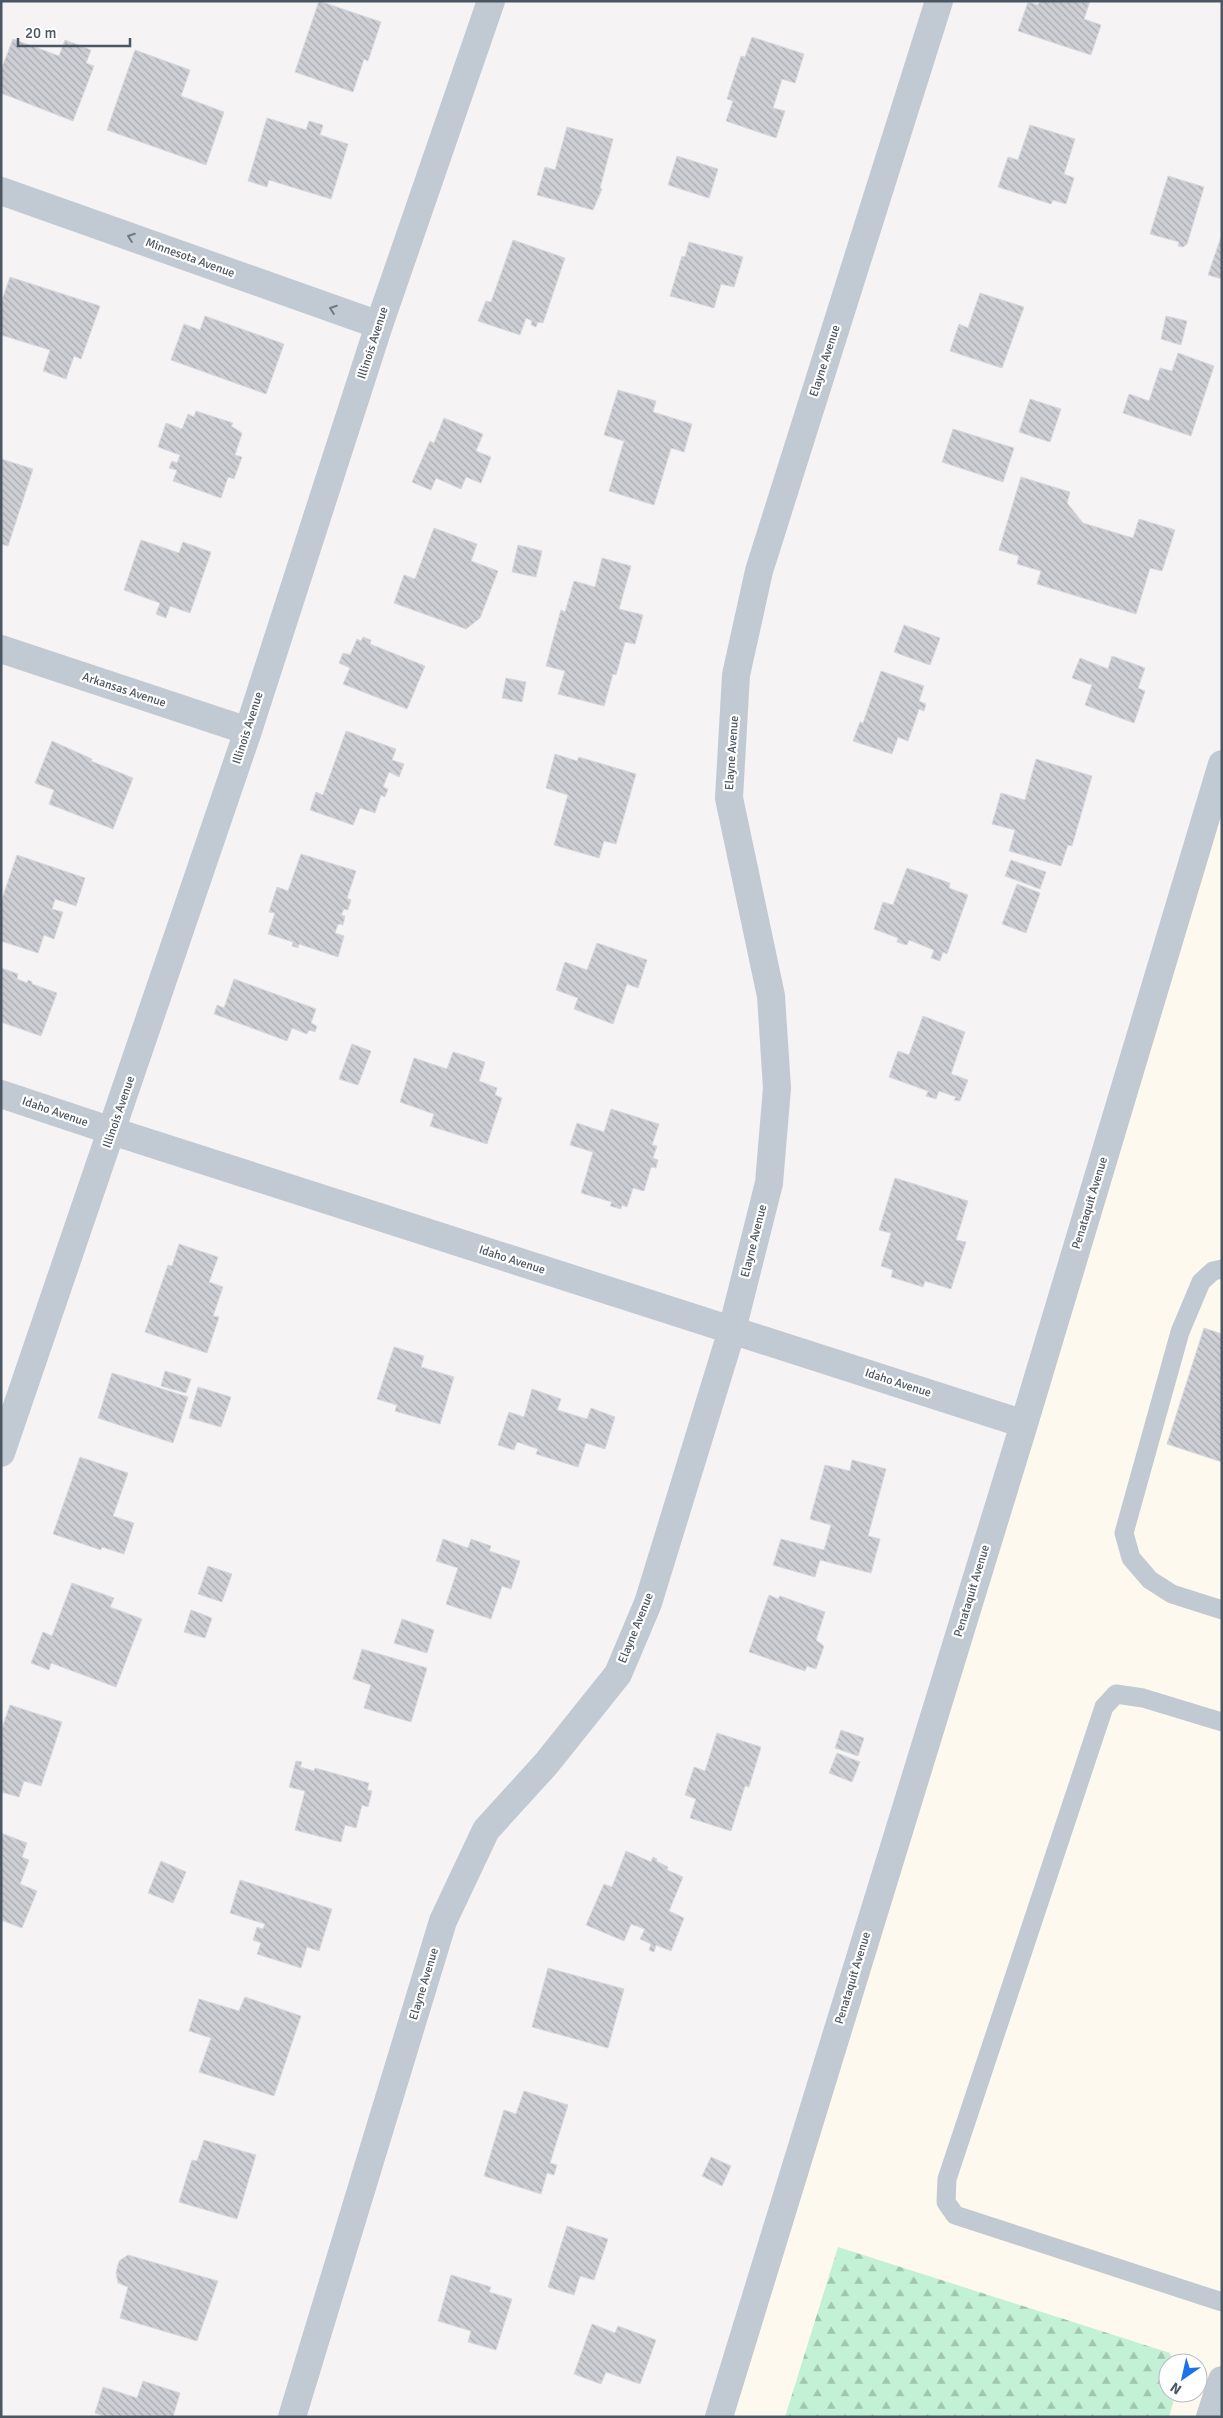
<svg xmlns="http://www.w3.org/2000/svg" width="1223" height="2418" font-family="Signika,sans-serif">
	<defs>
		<pattern id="forest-firs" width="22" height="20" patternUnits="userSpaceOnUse" patternTransform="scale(1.25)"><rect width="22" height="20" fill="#c3f1d5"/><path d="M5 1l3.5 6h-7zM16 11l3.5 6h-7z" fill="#a0c6b0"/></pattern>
		<pattern id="building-back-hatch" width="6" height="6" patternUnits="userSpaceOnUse" patternTransform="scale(1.25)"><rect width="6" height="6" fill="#cdcfd5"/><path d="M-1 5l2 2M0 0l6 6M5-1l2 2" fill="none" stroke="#a8abb0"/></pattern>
	</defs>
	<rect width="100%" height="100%" fill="#f5f3f3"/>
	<path fill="#fdf9ef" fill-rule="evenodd" d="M1222 764V2417H719ZM1168 2363H1198V2393H1168Z"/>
	<path fill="url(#forest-firs)" d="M838 2247 1170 2353 1173 2363H1168V2393H1176L1169 2417H785Z"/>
	<path fill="url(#building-back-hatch)" stroke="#d7d9de" d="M319 1 381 22 368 61 364 59 353 92 295 72Z
		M1040 1H1090L1084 19 1101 25 1091 55 1018 31 1028 2 1038 5Z
		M752 37 804 54 795 83 782 79 773 108 785 111 776 138 726 121 733 101 727 99 741 56 745 57Z
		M13 39 59 56 65 40 91 50 86 63 94 66 73 121 1 93V70Z
		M135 50 190 70 181 96 224 112 206 165 107 130Z
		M267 118 306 130 309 121 323 125 320 135 348 144 331 199 269 180 267 187 248 181Z
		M1030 125 1075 139 1064 174 1074 178 1066 204 1053 200 1051 204 998 187 1008 157 1018 160Z
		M567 127 613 139 600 188 602 189 593 210 537 195 545 167 555 170Z
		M677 156 718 169 709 198 668 185Z
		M1168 176 1204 187 1187 244 1183 247 1178 246 1179 242 1150 234Z
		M1222 234V279L1208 275Z
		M513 240 565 258 543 323 538 322 536 327 531 325 532 321 526 318 520 335 478 321 486 301 491 302Z
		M689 242 743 257 734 287 721 284 714 308 670 296 682 256 685 257Z
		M10 277 100 306 81 359 74 356 66 379 43 371 50 350 1 335V303Z
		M980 293 1024 307 1002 368 950 351 959 324 968 328Z
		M205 316 284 344 266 394 171 360 184 324 200 330Z
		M1166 316 1187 321 1181 345 1161 339Z
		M1178 353 1214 366 1191 436 1123 413 1129 394 1149 401 1160 368 1172 371Z
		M618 390 656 401 653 412 692 424 684 452 671 448 654 505 609 491 624 441 604 435Z
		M1030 399 1061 409 1050 442 1019 432Z
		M196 411 233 423 231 426 242 433 235 455 242 457 234 479 228 477 221 498 173 481 177 470 169 468 172 461 177 463 180 455 158 447 166 423 182 429 188 414 194 417Z
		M444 418 483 434 476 451 491 457 481 483 466 477 461 489 436 478 431 490 412 482 430 441 434 443Z
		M953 429 1014 448 1003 482 942 462Z
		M1 459 33 469 8 546 1 544Z
		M1021 477 1070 492 1067 503 1083 523 1133 538 1139 519 1175 530 1162 571 1150 568 1136 614 1037 584 1041 571 1017 564 1019 556 999 550Z
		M434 528 477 544 471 561 498 571 480 618 466 629 394 603 404 575 415 579Z
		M141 540 179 553 183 542 211 552 190 613 170 606 166 618 156 614 160 603 124 590Z
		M518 545 542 551 536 577 512 572Z
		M602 558 631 566 619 609 643 615 635 644 625 642 616 675 613 674 604 706 558 694 565 671 546 666 561 610 565 612 574 581 595 587Z
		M904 625 940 638 930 665 894 652Z
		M363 637 371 640 370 644 425 666 407 709 343 684 350 668 339 663 343 653 350 655 357 639 361 641Z
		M1112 656 1145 668 1138 688 1145 691 1134 723 1085 705 1092 685 1072 678 1080 658 1108 669Z
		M881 671 924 686 919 701 926 704 924 711 919 709 908 741 898 737 892 754 853 741 860 722 863 723Z
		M506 678 526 682 522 702 502 698Z
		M346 731 396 749 392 760 404 764 399 777 389 772 383 787 388 789 385 797 381 795 375 813 360 808 353 825 310 810 316 792 323 795Z
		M52 741 92 759 91 761 133 778 113 829 49 804 54 790 35 783Z
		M555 754 577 761 579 757 636 774 616 844 604 841 599 858 554 845 568 795 546 788Z
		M1036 759 1092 776 1072 846 1068 845 1061 866 1009 851 1015 830 992 824 1001 793 1025 800Z
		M301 854 356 871 347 898 351 900 348 910 344 909 341 915 345 916 343 925 338 924 335 933 344 936 338 957 299 944 298 948 292 946 293 942 268 934 275 913 269 912 277 887 288 891Z
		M17 855 85 878 76 906 55 899 52 909 63 912 54 939 44 935 38 953 1 941V902Z
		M1011 860 1046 872 1040 889 1005 876Z
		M907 868 950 883 949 888 968 895 947 954 943 952 940 961 931 958 934 950 909 940 907 945 897 942 898 938 874 929 883 902 893 905Z
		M1017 884 1040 893 1026 933 1002 924Z
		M597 943 647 960 638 988 627 984 613 1024 574 1009 578 998 556 990 565 962 587 970Z
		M1 968 18 974 17 979 27 983 28 980 32 982V984L57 993 41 1036 1 1022Z
		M234 979 316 1009 311 1023 317 1026 315 1032 309 1030 307 1034 292 1028 287 1041 214 1014 217 1005 224 1008Z
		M923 1016 965 1032 951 1074 968 1080 960 1101 954 1100 956 1097 939 1091 936 1099 926 1096 928 1091 889 1077 898 1051 909 1055Z
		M352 1044 371 1051 358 1085 339 1079Z
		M453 1052 485 1062 479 1081 497 1088 495 1095 502 1098 487 1144 430 1126 434 1114 400 1102 414 1058 447 1069Z
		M611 1109 659 1124 652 1145 657 1146 653 1158 658 1160 656 1168 651 1167 644 1191 633 1188 627 1207 622 1205 621 1209 610 1206 612 1202 581 1193 593 1152 570 1145 577 1123 604 1132Z
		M895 1178 968 1201 956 1240 966 1242 951 1289 925 1281 923 1287 891 1277 893 1270 881 1266 891 1233 879 1230Z
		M179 1244 218 1257 209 1282 223 1287 213 1316 219 1317 207 1353 145 1332 168 1265 172 1266Z
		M1204 1328 1222 1334V1462L1167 1444Z
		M394 1347 424 1356 421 1367 454 1377 440 1424 395 1411 397 1405 377 1399Z
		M165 1371 191 1379 186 1393 161 1386Z
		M112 1373 188 1397 173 1443 98 1418Z
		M198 1387 231 1397 221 1427 189 1418Z
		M532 1389 561 1399 557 1410 587 1419 591 1408 615 1417 605 1449 586 1443 578 1467 536 1454 538 1449 517 1442 514 1450 498 1445 509 1412 524 1417Z
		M80 1457 128 1473 113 1516 134 1523 124 1554 102 1547 101 1550 53 1534Z
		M852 1460 886 1469 868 1536 880 1539 871 1573 820 1560 815 1577 773 1565 781 1539 824 1550 831 1525 810 1519 825 1465 850 1471Z
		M443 1539 468 1548 471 1539 491 1546 489 1551 520 1561 511 1589 502 1586 491 1619 446 1604 458 1568 436 1561Z
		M208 1566 232 1574 222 1602 198 1594Z
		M72 1583 114 1598 110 1607 142 1619 116 1687 51 1663 49 1670 31 1663 43 1632 52 1636Z
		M769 1595 778 1599 780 1596 825 1612 816 1640 824 1646 816 1669 807 1666 805 1671 749 1652Z
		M191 1610 212 1618 205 1638 184 1632Z
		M402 1619 434 1630 427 1653 394 1643Z
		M362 1649 427 1668 411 1722 364 1708 371 1685 353 1679Z
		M10 1705 62 1722 41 1786 24 1781 19 1797 1 1792V1731Z
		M841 1730 864 1738 858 1756 835 1748Z
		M717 1733 761 1747 749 1787 745 1786 731 1831 690 1818 696 1799 685 1795 694 1767 705 1771Z
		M837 1753 860 1762 852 1782 829 1773Z
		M296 1761 302 1762 300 1767 314 1771 315 1768 369 1783 367 1790 372 1791 368 1807 362 1805 356 1828 345 1825 341 1842 295 1830 305 1791 289 1787Z
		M1 1833 27 1843 22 1857 29 1860 20 1884 37 1891 22 1928 1 1920Z
		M626 1851 651 1862 653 1857 657 1859 656 1861 668 1867 667 1870 683 1877 669 1911 684 1918 671 1951 656 1945 654 1952 649 1950 651 1944 640 1939 645 1929 631 1924 624 1941 586 1925 604 1884 612 1887Z
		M161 1861 186 1872 173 1903 148 1893Z
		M240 1880 332 1909 319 1951 307 1947 301 1968 257 1954 261 1943 253 1940 257 1927 263 1929 265 1924 230 1913Z
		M548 1968 624 1989 608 2048 532 2027Z
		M245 1997 301 2016 274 2096 199 2072 211 2038 189 2031 199 1999 239 2011Z
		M524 2091 568 2105 550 2163 557 2165 554 2175 547 2173 541 2194 484 2176 504 2110 516 2114Z
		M204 2140 256 2155 237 2219 179 2202 192 2160 197 2161Z
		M711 2157 731 2166 722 2186 702 2176Z
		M567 2226 608 2239 594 2280 580 2276 574 2295 548 2287Z
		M128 2255 218 2281 197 2341 120 2318 128 2287 118 2283 116 2273 119 2261Z
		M451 2275 491 2287 489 2292 512 2299 496 2350 468 2342 471 2331 438 2321Z
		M592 2324 615 2333 618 2326 656 2340 640 2384 606 2372 601 2384 574 2374Z
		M143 2381 180 2393 173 2417H107L95 2413 103 2387 137 2398Z"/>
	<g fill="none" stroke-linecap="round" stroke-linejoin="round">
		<path stroke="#c1cad2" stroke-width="19" d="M1222 1269 1213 1271 1201 1282 1180 1332 1124 1533 1131 1558 1150 1580 1172 1594 1222 1610
			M1222 1722 1143 1698 1116 1694 1104 1707 947 2179 946 2202 955 2215 1222 2302"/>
		<path stroke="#c1cad2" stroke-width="28" d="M1 191 379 325
			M1 649 248 731
			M1 1094 112 1131 1024 1424
			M1 1453 248 731 379 325 491 1
			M292 2417 443 1921 486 1830 546 1764 618 1674 648 1603 732 1330 769 1183 777 1088 771 996 729 798 736 675 759 571 939 1
			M719 2417 1024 1424 1222 764
			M1210 2417 1222 2380"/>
	</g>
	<defs><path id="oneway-chevron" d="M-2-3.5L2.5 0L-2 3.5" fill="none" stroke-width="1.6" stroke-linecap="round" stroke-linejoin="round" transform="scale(1.25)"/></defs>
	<g stroke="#6e7983">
		<use href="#oneway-chevron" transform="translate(131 237) rotate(-160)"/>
		<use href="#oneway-chevron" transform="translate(333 309) rotate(-160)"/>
	</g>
	<g text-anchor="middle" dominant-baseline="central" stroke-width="4.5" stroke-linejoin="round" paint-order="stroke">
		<g font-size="12" fill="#4a5661" stroke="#fff">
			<text transform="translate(190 258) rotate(20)">Minnesota Avenue</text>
			<text transform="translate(373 343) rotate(-72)">Illinois Avenue</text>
			<text transform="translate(825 361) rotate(-72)">Elayne Avenue</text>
			<text transform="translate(124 690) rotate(18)">Arkansas Avenue</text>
			<text transform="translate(248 728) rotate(-72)">Illinois Avenue</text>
			<text transform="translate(732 753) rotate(-86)">Elayne Avenue</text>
			<text transform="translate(55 1112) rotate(19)">Idaho Avenue</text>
			<text transform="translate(119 1112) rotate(-71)">Illinois Avenue</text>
			<text transform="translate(1090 1203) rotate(-73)">Penataquit Avenue</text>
			<text transform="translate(754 1241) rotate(-76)">Elayne Avenue</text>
			<text transform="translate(512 1260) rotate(18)">Idaho Avenue</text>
			<text transform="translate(898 1383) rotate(18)">Idaho Avenue</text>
			<text transform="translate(972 1591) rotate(-73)">Penataquit Avenue</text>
			<text transform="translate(636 1628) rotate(-68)">Elayne Avenue</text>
			<text transform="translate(853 1978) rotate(-73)">Penataquit Avenue</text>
			<text transform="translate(424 1984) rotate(-73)">Elayne Avenue</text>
		</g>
	</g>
	<rect width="1223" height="2418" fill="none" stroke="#4a5661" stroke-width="5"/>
	<g transform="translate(1183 2378) rotate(214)"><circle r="24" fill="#ffffff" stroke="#b7bbc0"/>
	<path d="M0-4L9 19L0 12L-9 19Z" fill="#1a73e8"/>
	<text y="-8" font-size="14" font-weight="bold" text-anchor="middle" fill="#4a5661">N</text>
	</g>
	<path d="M18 38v8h112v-8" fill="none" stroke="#4a5661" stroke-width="2.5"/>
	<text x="25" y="38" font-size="15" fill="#4a5661" stroke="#ffffff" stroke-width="4" paint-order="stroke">20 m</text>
</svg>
